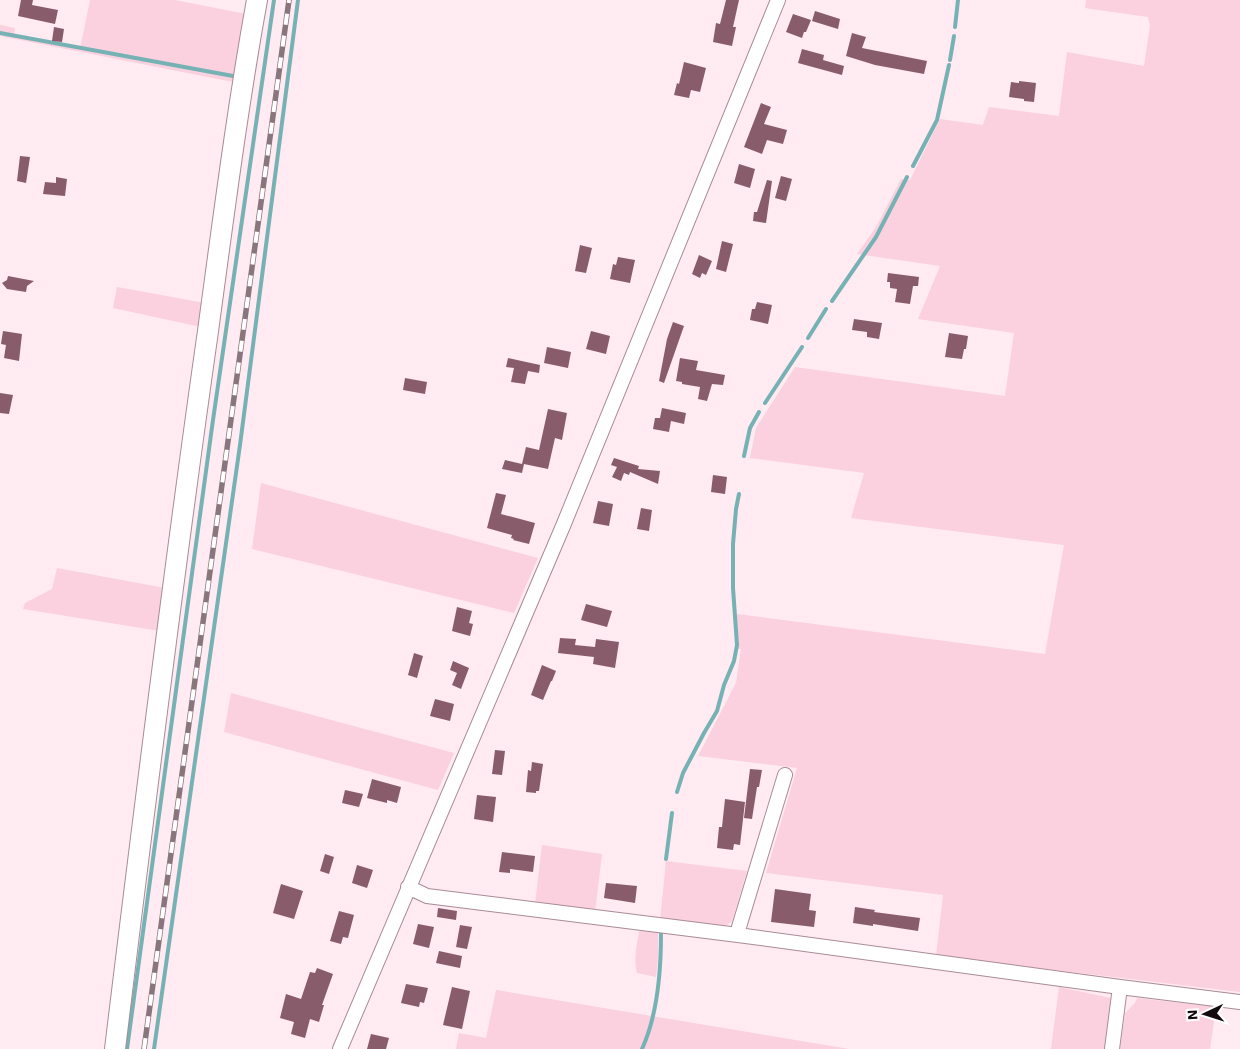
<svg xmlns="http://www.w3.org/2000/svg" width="1240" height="1049" font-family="'Work Sans',sans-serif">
	<rect width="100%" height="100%" fill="#ffebf1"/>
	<path fill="#fbd0df" d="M90 0H175L246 14 233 82 0 36V25L15 28 14 36 80 49Z
		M1086 0H1240V992L936 956 943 895 766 873 797 768 698 756 736 683 741 649H737V614L1045 654 1064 545 851 518 864 473 750 458 756 428 795 367 1005 396 1014 333 918 319 940 266 857 254 876 227 901 179 910 180 940 119 983 125 989 107 1059 116 1067 52 1144 66 1150 26 1148 17 1085 8Z
		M117 287 205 303 201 327 113 308Z
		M261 483 538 558 514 613 252 549Z
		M57 568 165 588 160 631 23 609 25 603 52 589Z
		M231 693 454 753 438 790 224 732Z
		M542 845 602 854 595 912 535 904Z
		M666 861 747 871 732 921 722 929 660 921Z
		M640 928 658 931V959L656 977 637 973C633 958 637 943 640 928Z
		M1059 987 1111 998 1105 1049H1051Z
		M496 990 849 1049H456L459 1033 486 1038Z
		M1137 998 1216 1007 1210 1049H1120L1125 1013 1135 1003Z"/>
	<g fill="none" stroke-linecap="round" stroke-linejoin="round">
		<path stroke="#76b2b4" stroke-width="4" d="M955 27 958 0
			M0 33 233 76
			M950 60 954 36
			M913 166 937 120 949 65
			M832 301 876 237 907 177
			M808 338 826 309
			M765 403 802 347
			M744 456 750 428 759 412
			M677 792 683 773 704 733 717 711 724 685 734 661 737 645 733 588V544L736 509 739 494
			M666 859 672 813
			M127 1049 213 420 274 0
			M154 1049 240 445 298 0
			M642 1049C658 1014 661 972 661 934"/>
	</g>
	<path fill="#895c6c" d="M21 0H33L32 5 58 10 55 24 18 16Z
		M726 0H739L733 27H736L732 46 713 42 716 23 720 24Z
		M815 11 840 19 838 29 812 21Z
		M793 14 811 20 806 32H804L802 38 786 32Z
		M54 27 64 29 62 42 52 41Z
		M852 33 866 37 862 48 927 61 924 74 875 65 846 56Z
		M802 49 824 55 823 60 844 66 842 75 798 63Z
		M684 62 706 68 700 92 691 90 689 98 674 95 677 83 679 84Z
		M1019 81 1036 83 1034 102 1024 101V99L1009 97 1011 82 1019 83Z
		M761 103 771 107 764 124 787 130 783 144 767 140 762 154 744 147Z
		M20 156 30 157 26 183 17 181Z
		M739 164 755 169 750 188 734 183Z
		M781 176 792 179 786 201 775 198Z
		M56 177 67 179 65 196 43 194 45 182 56 183Z
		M767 180 772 181 766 223 753 221 754 212H757Z
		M722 241 733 244 726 272 716 269Z
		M580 245 592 248 586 273 575 271Z
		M699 255 712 261 706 275 702 273 700 278 692 274Z
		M618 257 635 260 630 283 610 279 613 264 616 265Z
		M888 273 919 277 918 286H913L910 304 895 302 897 289 890 288V282H887Z
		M8 276 34 281 27 286 26 292 7 289 2 283 7 280Z
		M757 302 772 305 768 324 750 320 752 309H755Z
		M854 319 882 323 879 339 867 337V332L852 330Z
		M673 322 684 326 664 383 659 381 667 339Z
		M3 331 22 334 19 361 4 358 6 345 1 344Z
		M591 331 610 336 606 354 586 349Z
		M949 333 968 336 966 349H964L962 359 945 357Z
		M547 347 571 352 568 368 544 363Z
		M508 358 540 365 539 373 528 371 525 384 511 382 514 368 506 367Z
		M680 358 698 361 696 370 725 375 723 385 712 384 707 401 698 399 700 387 682 384V382L676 381Z
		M405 378 427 382 425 394 403 390Z
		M0 393 13 395 9 414 0 413Z
		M662 408 686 413 684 424 671 421 669 432 653 429 655 418H660Z
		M548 409 567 413 562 440 555 438 548 469 524 464 522 473 502 469 505 460 522 464 526 447 539 450Z
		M614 458 639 466 638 469 660 471 658 484 630 472 629 475 624 473 621 481 612 477 617 467 611 465Z
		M713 475 727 477 725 494 711 492Z
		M496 493 506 495 501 514 535 523 529 544 513 540 514 539 511 538 512 535 487 528Z
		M598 501 613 504 609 526 593 523Z
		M641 508 652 510 649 531 637 529Z
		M586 604 612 611 607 627 581 620Z
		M457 607 472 611 469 623 473 624 470 636 452 631Z
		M560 638 576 639 575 645 595 647 596 639 619 642 615 668 593 664 594 657 558 653Z
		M414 653 423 656 417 678 408 675Z
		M453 661 469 668 461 689 452 685 457 673 450 670Z
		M542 665 556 671 552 681H551L543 700 531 695Z
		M435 699 454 704 450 721 430 716Z
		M495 750 505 751 502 775 492 774Z
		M532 762 543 764 539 791H536V793L526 792 528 770 531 771Z
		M750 769 762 770 759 787H757L752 819 744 818Z
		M372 779 401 787 397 803 387 800V803L367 798Z
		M345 790 363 794 359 807 342 803Z
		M477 795 496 797 493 822 474 819Z
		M725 799 745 802 740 845 734 844 733 850 717 848 719 827H722Z
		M502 852 535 856 533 872 510 869V873L499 872Z
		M325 854 334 857 329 874 320 871Z
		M357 865 373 870 367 888 352 883Z
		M606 883 637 886 635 903 604 898Z
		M281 884 303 891 294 919 273 913Z
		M775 889 811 894 809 910 816 911 814 927 771 922Z
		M855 907 875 910 874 912 920 918 918 931 873 924V926L853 923Z
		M438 908 457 911 456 920 437 917Z
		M339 911 354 915 348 938 343 937 341 944 330 941Z
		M418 924 434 927 429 948 413 944Z
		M460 925 472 927 467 949 456 947Z
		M439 951 462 956 460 968 436 963Z
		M317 968 333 974 322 1005H324L319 1022 310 1019 305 1038 291 1034 294 1022 280 1018 286 994 301 999 310 972 315 973Z
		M406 984 428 988 424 1003 420 1002 419 1007 401 1003Z
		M452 987 470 991 462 1029 443 1025Z
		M371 1034 389 1038 386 1049H367Z"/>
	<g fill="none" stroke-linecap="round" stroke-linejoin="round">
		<defs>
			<path id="street" d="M408 887 427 896 738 935 1120 987 1240 1002
				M738 935 739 927 785 775
				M340 1049 563 526 778 0
				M1112 1049 1120 987"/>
			<path id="secondary" d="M115 1049C144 810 174 570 208 331 223 221 237 110 257 0"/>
		</defs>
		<use href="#street" stroke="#a98b95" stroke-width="16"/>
		<use href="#secondary" stroke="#a98b95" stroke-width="22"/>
		<use href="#street" stroke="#fff" stroke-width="14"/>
		<use href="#secondary" stroke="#fff" stroke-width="20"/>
		<defs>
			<path id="rail" d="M144 1049 289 0"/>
		</defs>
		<use href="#rail" stroke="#87777c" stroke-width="5.5"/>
		<use href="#rail" stroke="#fff" stroke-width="4" stroke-dasharray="11" stroke-linecap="butt"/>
	</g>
	<g transform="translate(1205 1014) rotate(266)" stroke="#ffffff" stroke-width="4" paint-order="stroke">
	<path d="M0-4L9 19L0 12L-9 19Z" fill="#14090d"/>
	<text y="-8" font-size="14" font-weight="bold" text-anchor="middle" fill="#14090d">N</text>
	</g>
</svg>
